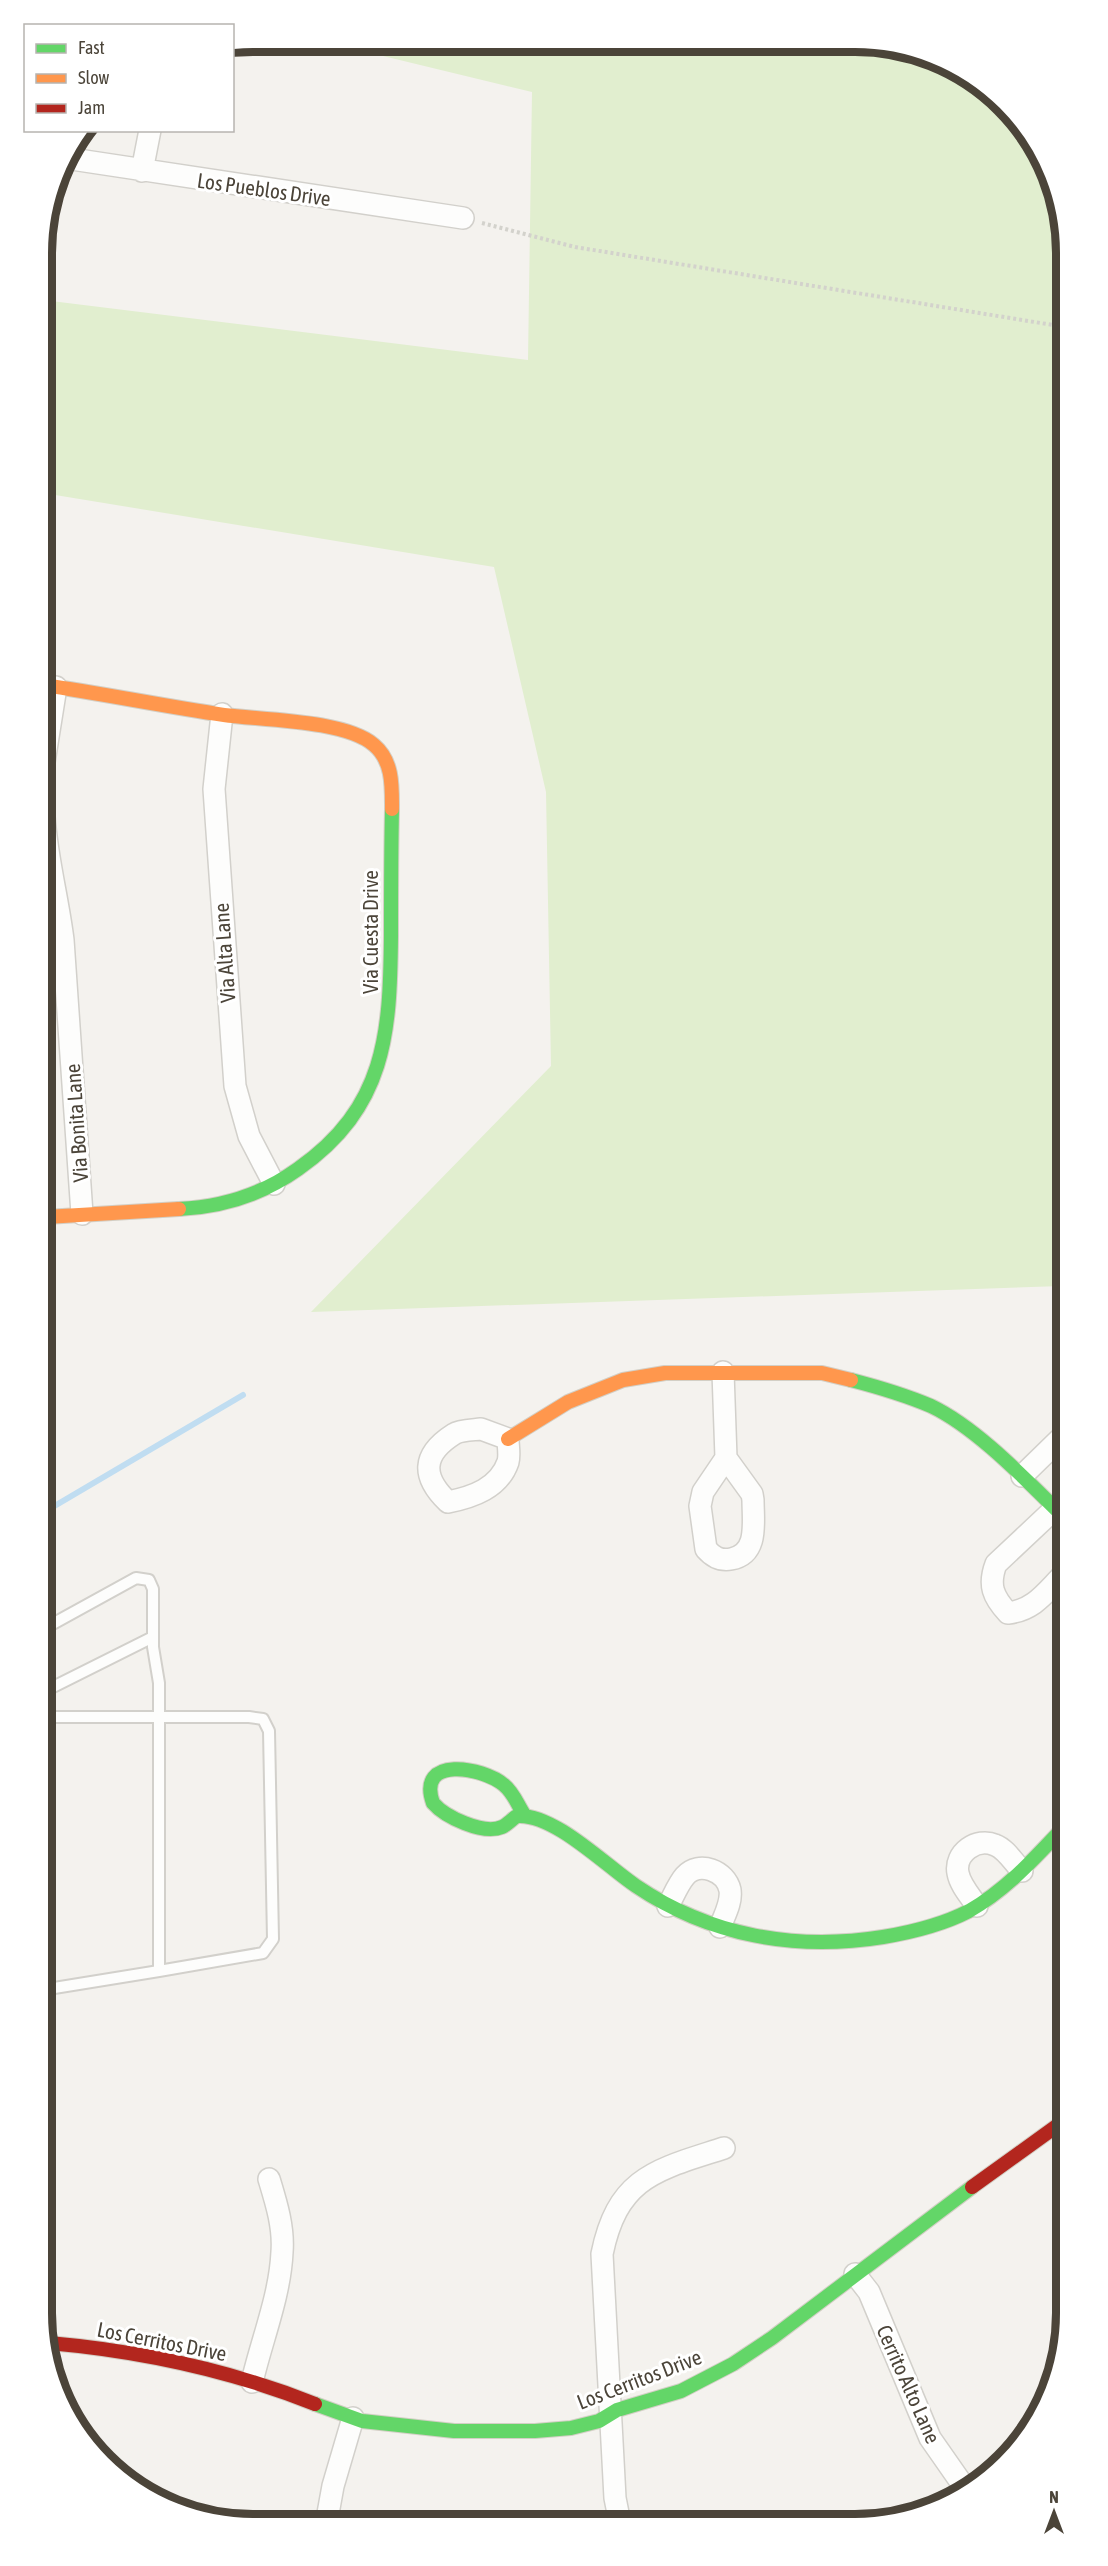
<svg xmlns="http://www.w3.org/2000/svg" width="1108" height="2566" font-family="'Asap Condensed',sans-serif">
	<rect width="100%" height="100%" fill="#f4f2ee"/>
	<path fill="#e1eecf" d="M349 43 896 46 994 95 1038 147 1059 199 1062 1286 311 1312 551 1066 546 792 494 567 43 493V300L528 360 532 92 350 48Z"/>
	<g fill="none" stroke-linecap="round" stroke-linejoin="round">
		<path stroke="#c0ddf1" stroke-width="6" d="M46 1511 243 1395"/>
		<defs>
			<path id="lane" d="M47 1627 136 1578 149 1580 153 1589V1647L159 1683V1971L48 1989
				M47 1690 153 1637
				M47 1717H249L263 1719 269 1731 273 1939 263 1953 159 1971"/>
			<path id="street" d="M65 158 463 218
				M142 171 150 130
				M222 714 214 789 235 1086 249 1136 274 1184
				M44 762 56 687
				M44 817C47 859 58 899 63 940L82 1214
				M723 1372 726 1458
				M481 1429 508 1439C508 1446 510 1455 508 1462 499 1488 473 1497 448 1502 422 1477 421 1455 454 1434 460 1430 473 1430 481 1429Z
				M726 1458 752 1494 753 1500C753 1522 759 1554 731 1559 720 1561 713 1557 706 1549L700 1506 703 1492Z
				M1022 1476 1063 1436
				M1063 1501 996 1564C988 1585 993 1597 1008 1613 1034 1610 1045 1593 1063 1575
				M668 1906C673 1897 678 1884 685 1876 699 1860 726 1871 730 1890 732 1903 724 1916 720 1927
				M977 1906C971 1897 960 1885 958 1873 954 1853 977 1837 995 1845 1006 1849 1014 1863 1022 1871
				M855 2274 869 2292 930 2438 967 2491
				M252 2382C262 2339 280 2296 282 2252 284 2227 276 2202 269 2179
				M619 2518 615 2498 602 2254C618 2176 657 2170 724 2148
				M327 2519 333 2486 353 2418"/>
			<path id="fast" d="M179 1209C222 1207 263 1194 298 1169 386 1107 390 1034 391 936 391 893 391 851 392 809
				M851 1380C878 1387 905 1395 931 1406 977 1428 1026 1480 1063 1516
				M525 1816C518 1806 514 1793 504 1785 483 1767 416 1755 433 1803 445 1817 483 1835 502 1827 507 1825 512 1819 517 1816 554 1813 606 1866 636 1886 710 1936 796 1951 883 1937 913 1932 942 1925 969 1911 1006 1890 1035 1858 1064 1827
				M315 2404 362 2421 454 2431H535L571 2428 599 2421 617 2410 681 2391 733 2364 772 2338 972 2187"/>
			<path id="slow" d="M44 685C104 694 164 706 224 715 262 720 345 720 374 745 393 761 392 786 392 809
				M46 1217 179 1209
				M508 1439 568 1402 623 1380 665 1373H822L851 1380"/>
			<path id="jam" d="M972 2187 1065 2120
				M49 2343C140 2351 230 2370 315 2404"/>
		</defs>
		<use href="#lane" stroke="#d2d0cb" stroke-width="14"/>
		<use href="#street" stroke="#d2d0cb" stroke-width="24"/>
		<use href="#fast" stroke="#d3cfc5" stroke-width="16"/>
		<use href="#slow" stroke="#d3cfc5" stroke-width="16"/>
		<use href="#jam" stroke="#d3cfc5" stroke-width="16"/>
		<path stroke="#d3d2cc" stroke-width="4" stroke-dasharray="3 3" stroke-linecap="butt" d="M482 223 575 247 1059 326"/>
		<use href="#lane" stroke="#fdfdfc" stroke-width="10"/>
		<use href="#street" stroke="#fdfdfc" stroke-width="21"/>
		<use href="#fast" stroke="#63d668" stroke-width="14"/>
		<use href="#slow" stroke="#ff974d" stroke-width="14"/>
		<use href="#jam" stroke="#b3261e" stroke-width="14"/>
	</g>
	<g text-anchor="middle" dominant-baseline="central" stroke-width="6" stroke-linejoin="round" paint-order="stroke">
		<g font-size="21" fill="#4b4439" stroke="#fff">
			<text transform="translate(264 189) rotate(8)">Los Pueblos Drive</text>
			<text transform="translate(370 932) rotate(-90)">Via Cuesta Drive</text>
			<text transform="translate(224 953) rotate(-94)">Via Alta Lane</text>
			<text transform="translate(76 1123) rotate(-94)">Via Bonita Lane</text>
			<text transform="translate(162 2341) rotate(11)">Los Cerritos Drive</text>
			<text transform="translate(639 2379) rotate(-21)">Los Cerritos Drive</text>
			<text transform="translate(909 2384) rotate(66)">Cerrito Alto Lane</text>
		</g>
	</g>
	<path d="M0 0H1108V2566H0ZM253 52H855A201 201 0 0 1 1056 253V2313A201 201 0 0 1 855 2514H253A201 201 0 0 1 52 2313V253A201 201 0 0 1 253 52Z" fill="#fff" fill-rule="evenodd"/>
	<path fill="none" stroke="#4b4439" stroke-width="8" d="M253 52H855A201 201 0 0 1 1056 253V2313A201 201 0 0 1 855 2514H253A201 201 0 0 1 52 2313V253A201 201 0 0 1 253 52Z"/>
	<rect x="24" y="24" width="210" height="108" fill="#ffffff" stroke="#b7b4b0" stroke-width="1.5"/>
	<rect x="36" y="44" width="30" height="9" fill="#63d668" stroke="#b7b4b0" stroke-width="1.5"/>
	<text x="78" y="54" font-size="18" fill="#4b4439">Fast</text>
	<rect x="36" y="74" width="30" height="9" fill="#ff974d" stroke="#b7b4b0" stroke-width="1.5"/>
	<text x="78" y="84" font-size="18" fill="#4b4439">Slow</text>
	<rect x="36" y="104" width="30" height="9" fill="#b3261e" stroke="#b7b4b0" stroke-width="1.5"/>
	<text x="78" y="114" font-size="18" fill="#4b4439">Jam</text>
	<g transform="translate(1054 2512)" stroke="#ffffff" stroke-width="4.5" paint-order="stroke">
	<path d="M0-4.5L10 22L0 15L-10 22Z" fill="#4b4439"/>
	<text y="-9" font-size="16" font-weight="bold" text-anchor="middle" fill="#4b4439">N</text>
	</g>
</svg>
